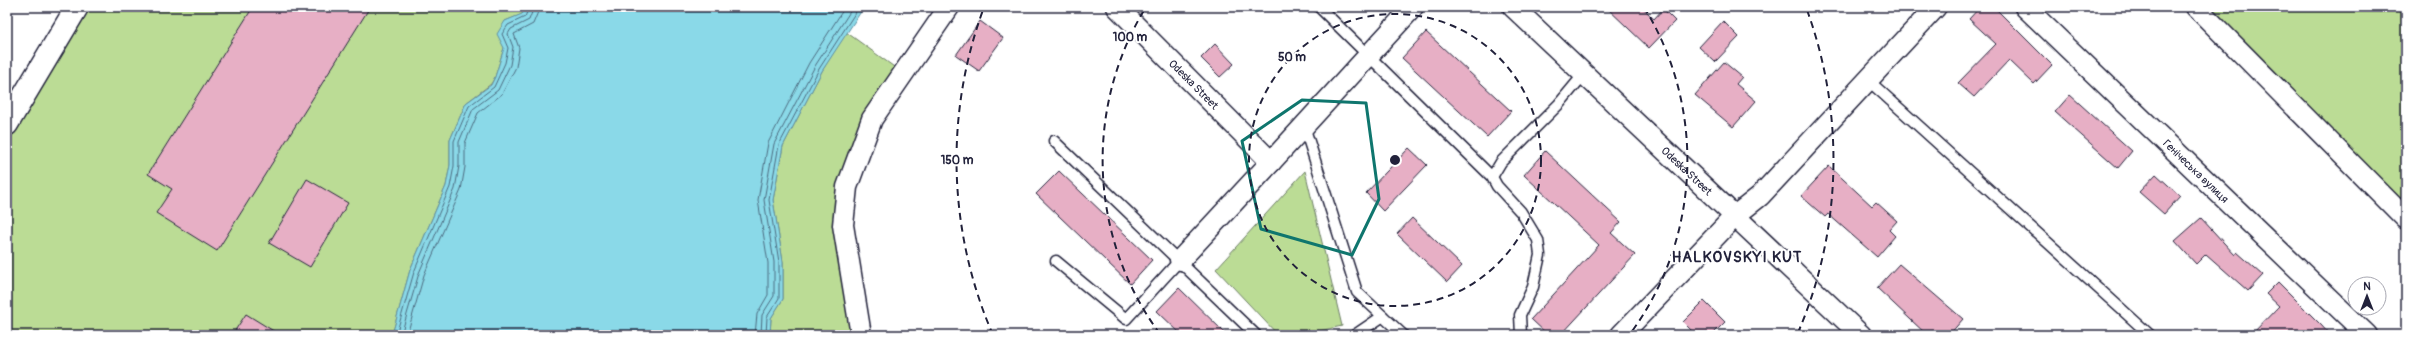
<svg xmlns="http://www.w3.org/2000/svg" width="2413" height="342" font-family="Pangolin,sans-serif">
	<rect width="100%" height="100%" fill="#fff"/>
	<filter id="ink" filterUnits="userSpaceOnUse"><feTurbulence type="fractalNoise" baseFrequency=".025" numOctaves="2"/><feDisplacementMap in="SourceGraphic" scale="8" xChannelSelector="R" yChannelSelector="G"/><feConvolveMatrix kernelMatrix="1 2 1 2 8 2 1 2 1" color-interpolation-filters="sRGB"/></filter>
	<g filter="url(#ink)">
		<path fill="#bbdc95" stroke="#6e7f68" d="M77 7H526L523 14 505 21 504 48 495 77 491 84 466 103 450 140V165L446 186 410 270 392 335H7V124Z
			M2208 7H2406V208Z
			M846 32 897 69 839 185 854 335H770L771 318 783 299V262L773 200 783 146 822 71Z
			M1305 171 1342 326 1301 335H1278L1216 269Z"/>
		<path fill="#8ad9e8" stroke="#6090a3" d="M526 7H864L822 71 783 146 773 200 783 262V299L771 318 770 335H392L410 270 446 186 450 165V140L466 103 491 85 495 77 504 48 497 34 505 21 522 14Z"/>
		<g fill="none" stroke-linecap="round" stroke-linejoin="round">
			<path stroke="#4c6b80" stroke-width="1" d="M396 335 414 272 450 187 454 166V141L469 106 494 87 505 63 508 48 502 34 508 25 525 17 529 7
				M401 335 419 273 455 189 459 166V142L473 109 498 90 510 65 513 47 508 34 511 29 529 20 534 7
				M407 335 424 275 461 190 465 167V143L478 113 502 94 516 67 519 48 514 34 533 24 540 7
				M755 335 757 314 768 295V263L758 200 768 143 809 63 845 7
				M761 335 762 315 774 296V262L764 200 774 144 815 66 853 7
				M766 335 767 317 779 298V262L769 200 779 145 819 69 859 7"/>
		</g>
		<path fill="#e7afc5" stroke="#22223b" d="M253 7H370L217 251 156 213 172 189 148 174Z
			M1606 7H1642L1654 19 1663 9 1675 21 1649 48Z
			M1980 7H1994L2052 65 2034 84 2009 60 1974 97 1958 83 1996 44 1969 19Z
			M980 21 1003 38 979 71 956 55Z
			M1723 21 1739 37 1715 62 1699 47Z
			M1426 32 1511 111 1487 137 1402 58Z
			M1215 44 1234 64 1220 77 1201 58Z
			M1724 62 1742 77 1736 84 1756 101 1733 127 1695 95Z
			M2070 95 2132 151 2118 168 2055 112Z
			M1409 148 1427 165 1383 211 1366 193Z
			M1545 151 1621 222 1611 233 1635 255 1561 335H1548L1531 319 1599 245 1524 175Z
			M1829 166 1872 206 1876 202 1897 221 1889 230 1895 236 1877 257 1828 214 1825 217 1801 196Z
			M1059 171 1152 260 1130 284 1036 194Z
			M2156 174 2180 196 2164 214 2139 192Z
			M307 179 348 203 310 267 269 243Z
			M1412 218 1462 266 1447 282 1397 234Z
			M2201 218 2235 255 2237 252 2263 275 2248 291 2206 254 2196 264 2175 241Z
			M1899 264 1963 319 1949 335H1927L1877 288Z
			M2278 282 2321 325 2330 335H2251L2279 306 2266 294Z
			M1179 288 1227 335H1182L1157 311Z
			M1704 301 1725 322 1712 335H1696L1683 322Z
			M246 314 280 335H232Z"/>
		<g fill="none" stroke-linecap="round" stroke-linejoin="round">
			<defs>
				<path id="service" d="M1319 7 1492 177
					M1869 81 2150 335
					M1304 126 1357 292 1403 335
					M1054 141 1256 335
					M1056 261 1126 319 1180 260
					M1355 335 1383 316
					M1521 335 1520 315 1533 287 1540 255 1538 240 1521 212 1497 186 1492 177 1501 162 1559 104 1584 74"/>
				<g id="minor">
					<path id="s1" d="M1117 7 1271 162 1180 260"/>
					<path id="s2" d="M1513 7 1861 335"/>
					<path id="s3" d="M2025 7 2367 335"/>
					<path d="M2196 7 2406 219"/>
					<path d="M1271 162 1413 7"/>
					<path d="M861 335 843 225 847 187 872 119 949 7"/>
					<path d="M1621 335 1736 215 1760 196 1936 7"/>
				</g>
				<path id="primary" d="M7 124 77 7"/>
			</defs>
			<use href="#service" stroke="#22223b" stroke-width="13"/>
			<use href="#minor" stroke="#22223b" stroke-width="23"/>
			<use href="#primary" stroke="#22223b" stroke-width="25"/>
			<use href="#service" stroke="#fff" stroke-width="10"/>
			<use href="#minor" stroke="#fff" stroke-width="20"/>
			<use href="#primary" stroke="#fff" stroke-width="22"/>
		</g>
	</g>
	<path fill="none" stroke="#0f766e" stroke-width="3" stroke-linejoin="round" d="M1302 100 1366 103 1379 199 1352 255 1261 229 1242 141Z"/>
	<g fill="none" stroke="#22223b" stroke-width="2" stroke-dasharray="7 5">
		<circle cx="1395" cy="160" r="146"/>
		<path d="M1160 334A292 292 0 0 1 1146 7M1644 7A292 292 0 0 1 1630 334"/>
		<path d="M993 335A438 438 0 0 1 983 10M1807 10A438 438 0 0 1 1797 335"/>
	</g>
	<g text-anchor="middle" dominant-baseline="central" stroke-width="4" stroke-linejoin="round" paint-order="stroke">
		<g font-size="11" fill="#22223b" stroke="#fff">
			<text stroke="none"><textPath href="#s1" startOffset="109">Odeska Street</textPath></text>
			<text stroke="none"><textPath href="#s2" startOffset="239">Odeska Street</textPath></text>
			<text stroke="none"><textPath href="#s3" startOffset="237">Генічеська вулиця</textPath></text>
		</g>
		<g font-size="15" font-weight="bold" letter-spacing="1" fill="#22223b" stroke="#fff">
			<text x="1737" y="257">HALKOVSKYI KUT</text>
		</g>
	</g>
	<circle cx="1395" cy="160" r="6" fill="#22223b" stroke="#fff" stroke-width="2"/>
	<g font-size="12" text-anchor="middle" font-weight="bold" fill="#22223b" stroke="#fff" stroke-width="4" stroke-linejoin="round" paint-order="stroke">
		<text x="1130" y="41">100 m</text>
		<text x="1292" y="61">50 m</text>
		<text x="957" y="164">150 m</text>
	</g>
	<rect width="2413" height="342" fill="none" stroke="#fff" stroke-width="24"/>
	<rect x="12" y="12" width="2389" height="318" fill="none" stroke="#22223b" stroke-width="1.5" filter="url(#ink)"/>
	<g transform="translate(2367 296)"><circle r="19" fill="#ffffff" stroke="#a7a7b1"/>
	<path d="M0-3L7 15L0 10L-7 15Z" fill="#22223b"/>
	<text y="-6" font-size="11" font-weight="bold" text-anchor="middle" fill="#22223b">N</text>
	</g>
</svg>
